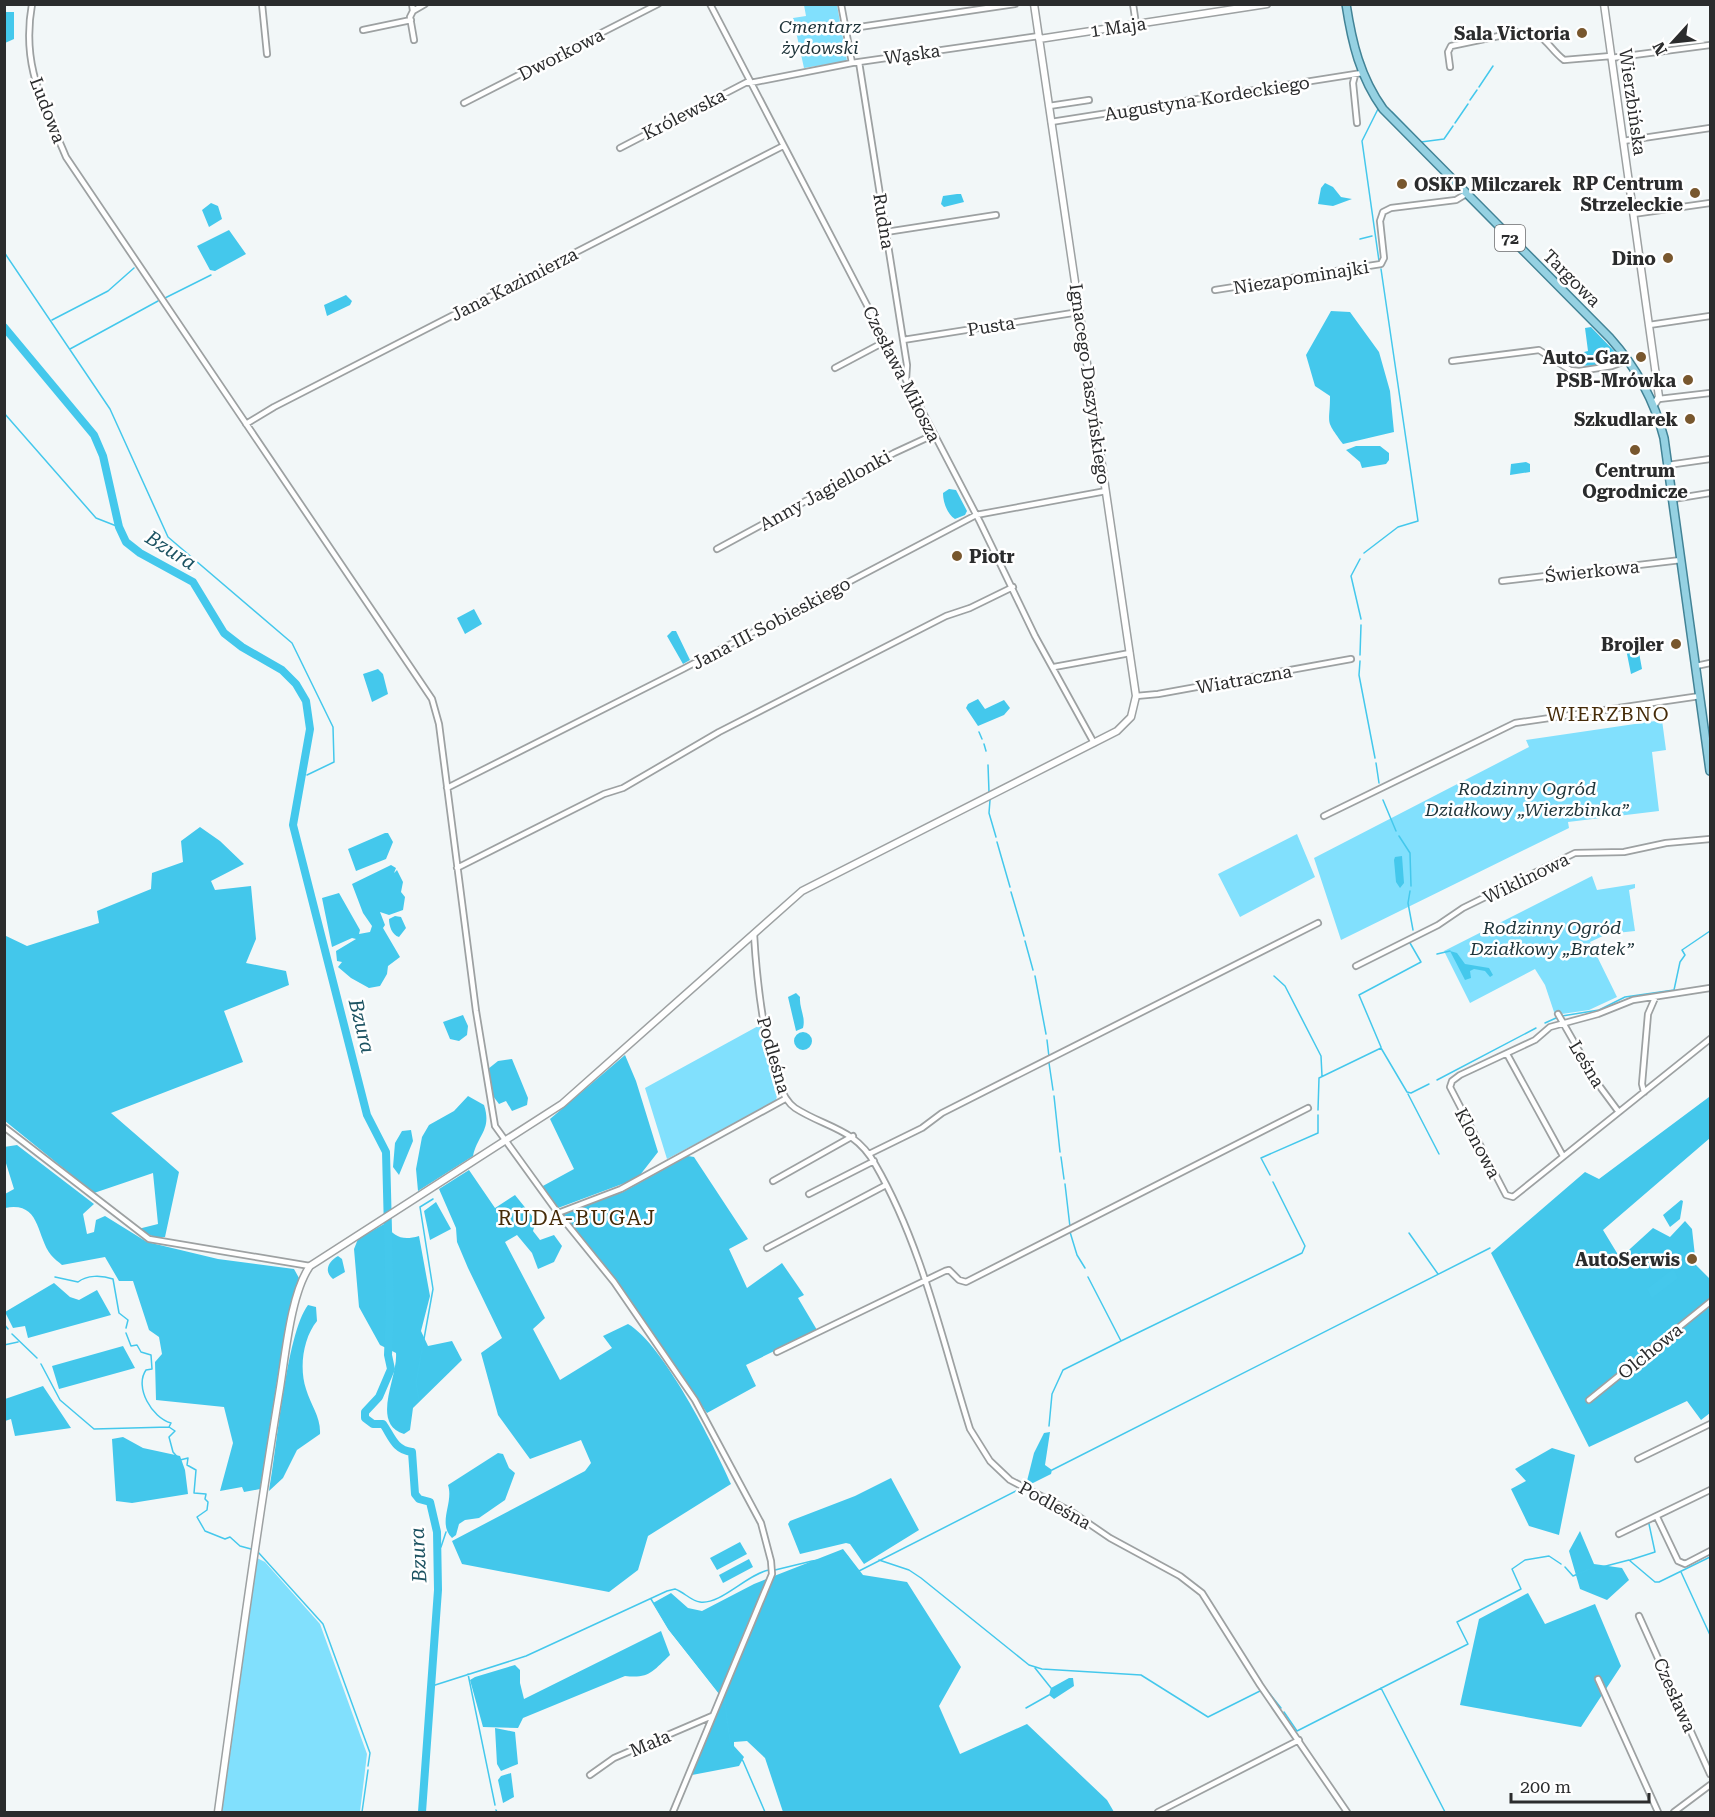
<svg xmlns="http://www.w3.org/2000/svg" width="1715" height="1817" font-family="'Roboto Serif',serif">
	<rect width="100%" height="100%" fill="#f2f7f8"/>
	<path fill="#81e0fd" d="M804 5H837L847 61 804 68 793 18 806 16Z
		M1662 720 1666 750 1652 752 1659 811 1568 822 1569 828 1341 940 1314 858 1529 747 1526 740Z
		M1297 834 1315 877 1240 917 1218 874Z
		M1592 876 1597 890 1635 884V888L1629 890 1635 931 1607 934 1590 942 1617 997 1589 1010 1555 1015 1545 985 1535 969 1470 1003 1444 951Z
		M760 1025 778 1090 776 1101 667 1159 645 1088Z
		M257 1558 265 1562 320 1624 367 1754 360 1812H222Z"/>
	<path fill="#43c7eb" d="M1591 327 1620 357C1606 367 1582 368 1566 362L1564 357 1588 351 1585 328Z
		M200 827 220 841 244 864 211 881 215 890 251 886 256 939 246 963 286 971 289 985 224 1011 243 1062 111 1113 179 1172 165 1237 156 1238 138 1229 158 1224 153 1173 94 1193 5 1121 4 935 27 946 99 923 97 911 151 889 152 873 183 862 181 841Z
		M625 1055 636 1081 658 1152 640 1175 633 1180 558 1208 541 1187 574 1169 550 1119Z
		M512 1059 528 1098 527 1105 512 1111 506 1101 499 1104 493 1096 488 1069 498 1061Z
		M468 1096 484 1105C492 1130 478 1134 473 1156L418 1191 416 1169 422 1137 429 1125 454 1111Z
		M1709 1097 1710 1138 1603 1230 1620 1258 1653 1228 1670 1237 1685 1221 1692 1229 1696 1265 1710 1279V1413L1701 1420 1687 1401 1589 1447 1491 1253 1585 1172 1599 1179Z
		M17 1145 94 1204 83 1214 87 1234 94 1232 96 1220 105 1216 147 1242 218 1259 294 1269 299 1278 281 1356 260 1489 244 1492 242 1487 220 1491 233 1443 224 1407 156 1400 155 1362 162 1354 159 1337 149 1330 133 1281H119L105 1257 62 1265C59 1262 54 1259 51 1255 36 1236 41 1201 5 1208V1194L14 1189 5 1160 4 1147Z
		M688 1156 694 1157 748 1239 729 1249 747 1288 782 1263 804 1295 798 1298 817 1330 746 1365 756 1386 707 1413 589 1246 563 1214 623 1192Z
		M469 1170 495 1208 515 1195 536 1221 533 1231 540 1240 554 1235 562 1246 554 1262 538 1269 532 1253 517 1235 505 1242 545 1318 533 1329 560 1380 612 1348 603 1336 628 1324C663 1344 714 1445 731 1484L648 1536 638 1570 609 1592 462 1564 452 1541 585 1471 591 1463 581 1440 530 1459 498 1415 481 1353 502 1338 468 1268 457 1242 456 1228 439 1189Z
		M384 1224C395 1237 402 1241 419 1236L430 1296 421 1331 428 1346 452 1341 462 1360 413 1408 410 1430 404 1434C370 1423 398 1378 396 1353L380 1345 359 1307 354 1249 358 1239Z
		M54 1283 70 1297 79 1300 97 1290 111 1315 28 1338 25 1326 13 1328 5 1312Z
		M308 1305 316 1307 317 1321C303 1338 299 1368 306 1389 311 1406 321 1417 320 1434L297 1450 283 1478 269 1491C277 1449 286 1334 308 1305Z
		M123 1346 135 1368 59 1389 52 1366Z
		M43 1386 71 1428 15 1436 11 1419 5 1421V1399Z
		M123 1437 143 1448 180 1456 185 1470 188 1494 132 1503 116 1501 112 1439Z
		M1552 1448 1575 1455 1559 1535 1529 1526 1511 1489 1526 1481 1515 1469Z
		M1580 1531 1594 1564 1622 1568 1629 1580 1607 1600 1580 1589 1569 1551Z
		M843 1549 863 1575 907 1582 961 1667 939 1706 960 1754 1027 1724 1107 1800 1114 1812H783L765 1758 747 1741 734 1742V1746L744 1757 739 1766 692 1775 723 1699 669 1630 653 1603 671 1593 688 1608 702 1611 754 1584Z
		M1528 1593 1545 1624 1595 1604 1621 1666 1581 1727 1460 1705 1479 1619Z
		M661 1631 670 1655C653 1671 649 1679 625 1676L523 1718 518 1728 483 1727 470 1680 475 1677 515 1665 520 1670V1683L524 1699Z"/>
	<path fill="#44c8ec" d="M5 12H14V39L5 43Z
		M1325 183 1333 187 1341 197 1352 199 1333 206 1318 204 1321 188Z
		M957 194H961L964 202 944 207 941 204 943 196Z
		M211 203 218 206 222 219 209 227 202 210Z
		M229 230 246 254 215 271 210 270 197 246Z
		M346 295 352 301 350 305 327 316 324 305Z
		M1331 311 1350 312 1379 352 1390 391 1394 432 1343 444C1324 418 1330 426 1330 396L1315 386 1306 355Z
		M1356 446H1380L1389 453V460L1386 464 1362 468 1360 462 1346 450Z
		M1526 462 1530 464V472L1510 475 1511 464Z
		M949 489 956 490 967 511 965 515 955 519C947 514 943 502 943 493Z
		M474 609 482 624 465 634 457 618Z
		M672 631H676L690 660 683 664 667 636Z
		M1635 645 1638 647 1642 669 1631 674 1626 649Z
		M378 669 383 674 388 694 372 702 363 674Z
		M978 699 985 709 1004 700 1010 708 1004 715 978 726 966 708 968 704Z
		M385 833H388L393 842 386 859 356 871 348 849Z
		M1402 856 1404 883 1400 888 1396 882 1394 860 1395 857Z
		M391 865 396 868 394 873 397 870 403 882 401 892 405 897 403 910 389 915 380 912 385 925 383 928 400 957 388 966 387 974 380 986 369 988 351 978 338 967 342 962 337 961 336 951 356 939 352 938 332 947 322 898 339 893 360 930 359 934 370 932 372 926 363 913 352 884Z
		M395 916 401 917 406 928 399 937C392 935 389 926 389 919Z
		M1450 951 1457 953 1465 964 1489 968 1493 975 1490 977 1485 971 1474 969 1470 971 1471 978 1465 980Z
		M796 993 800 997C799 1008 806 1017 803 1028L796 1031 788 997Z
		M463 1015 468 1026 467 1035 459 1041 450 1039 443 1022Z
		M794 1041a9 9 0 1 1 18 0a9 9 0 1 1-18 0Z
		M411 1130 413 1141 399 1175 393 1167 395 1143 402 1131Z
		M1681 1200 1683 1201 1680 1219 1670 1227 1663 1215Z
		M436 1202 451 1229 430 1240 424 1211Z
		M338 1256 342 1259 345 1272 333 1279C323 1271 329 1261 338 1256Z
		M1673 1269 1678 1278 1652 1298 1647 1289Z
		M1050 1432 1045 1465 1052 1470 1051 1474 1029 1485 1027 1481 1034 1453 1044 1433Z
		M498 1453 503 1454 509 1468 515 1473 505 1500 479 1518 465 1520 459 1524 456 1535 452 1538C437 1523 454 1503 448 1485Z
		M891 1478 919 1530 864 1564 850 1544 846 1543 800 1554 788 1524 790 1521 855 1496Z
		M740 1542 747 1554 717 1570 710 1558Z
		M749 1559 753 1567 723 1583 719 1575Z
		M1069 1678H1073L1074 1686 1054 1699 1049 1695 1051 1688Z
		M495 1728 515 1732 518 1764 501 1771 497 1764Z
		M511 1773 514 1797 503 1803 498 1780 501 1776Z"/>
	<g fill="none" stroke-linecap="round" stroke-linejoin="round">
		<path stroke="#44c8ec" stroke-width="1.5" d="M1479 87 1493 66
			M1470 100 1477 90
			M1378 109 1362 141 1379 261
			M1392 112 1421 142 1444 139 1453 126
			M1455 123 1468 104
			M1360 239 1372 236
			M4 252 110 409 168 537 292 643 333 727 334 762 307 775
			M165 298 211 275
			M52 320 108 291 134 268
			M70 349 158 301
			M4 413 96 518 119 527
			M1364 553 1398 527 1418 521 1381 269
			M1360 559 1351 576 1361 619
			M1360 655 1361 625
			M1360 661 1359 675 1375 758
			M979 732 982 739
			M984 744 986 751
			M1376 763 1379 783
			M988 765 989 792
			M990 800 989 813 996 837
			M1383 800 1396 831
			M1399 836 1410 853 1411 886
			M997 842 1010 887
			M1410 891 1408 903 1413 930
			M1011 892 1024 936
			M1025 941 1033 970
			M1437 954 1450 951
			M1035 976 1046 1034
			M1274 976 1285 986 1321 1056 1322 1076
			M1562 1016 1599 1010 1625 997 1674 990 1680 962 1685 955 1682 950 1710 931
			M1545 1023 1556 1018
			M1047 1040 1049 1057
			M1381 1047 1359 995 1421 962 1410 943
			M1049 1063 1053 1090
			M1437 1080 1536 1028
			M1408 1094 1439 1154
			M1054 1096 1060 1152
			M1318 1110 1319 1078 1381 1048 1407 1092 1411 1093 1429 1084
			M1061 1157 1064 1179
			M1270 1175 1261 1158 1318 1133V1115
			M1065 1184 1070 1227
			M1070 1232 1077 1255 1085 1268
			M1409 1233 1438 1274
			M55 1277 78 1282C87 1275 101 1275 113 1279L119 1313 128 1320 126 1328
			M4 1324 8 1329
			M126 1333 131 1346 137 1345 141 1352 151 1355 152 1369 146 1370C134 1387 152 1418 171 1423L169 1427 175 1431 169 1437 173 1452 180 1460 188 1458 187 1465 196 1470 194 1493 206 1494 205 1499 208 1502 207 1510 197 1517 205 1531 225 1539 230 1537 240 1546 251 1549
			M12 1334 37 1358
			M1121 1341 1302 1253 1305 1246 1273 1182
			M4 1345 18 1342
			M41 1364 60 1400 94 1429 169 1427
			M419 1399 416 1383 433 1289 420 1207 433 1199
			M1049 1426 1052 1394 1063 1370 1121 1341 1088 1277
			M1052 1470 1490 1248
			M437 1548 441 1547 446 1532
			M258 1552 323 1624 370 1753 368 1766
			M879 1560 909 1570 921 1578 1029 1665 1042 1669 1141 1675 1208 1717 1260 1691
			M1630 1560 1655 1552 1649 1524
			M1565 1567 1573 1576 1595 1567
			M1602 1567 1629 1560 1655 1582H1659L1710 1557
			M775 1570 812 1561 847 1556 855 1570 859 1571 1018 1490
			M1681 1572 1710 1635
			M651 1599 669 1629 719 1692
			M1035 1668 1051 1688
			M468 1674 495 1805
			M432 1686 526 1656 667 1591 675 1589C684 1592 691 1601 700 1602 721 1605 747 1574 769 1570
			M1265 1688 1281 1708
			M1381 1688 1445 1812
			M724 1697 731 1748 743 1761 765 1812
			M1026 1708 1049 1695
			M1284 1712 1297 1731 1468 1644 1457 1622 1521 1589 1512 1569 1525 1560 1549 1556 1561 1564
			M496 1810 497 1812
			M362 1812 368 1770"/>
		<path stroke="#44c8ec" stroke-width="8" d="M4 327 94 435 103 456 119 527 126 542 140 553 193 582 224 633 242 647 282 670 296 684 306 701 310 729 293 825 367 1115 386 1152 390 1308 388 1355 391 1369 379 1397 365 1412V1418L373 1424H383C391 1435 394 1450 412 1452L415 1494 419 1499 430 1502 437 1532 438 1590 422 1812"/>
		<defs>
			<path id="street" d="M32 4C21 66 43 102 66 157L432 699 439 724 476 1011 495 1126 558 1213 614 1282 695 1400 761 1523 771 1561 772 1574 673 1812
				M262 4 267 54
				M412 4 413 11 425 4
				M710 4 980 522 1035 636 1094 743
				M841 4 852 63
				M1133 4 1136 24
				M413 11 410 17 414 40
				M846 29 1015 4
				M363 30 411 20
				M1611 58 1710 45
				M859 62 907 365 906 380
				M1450 67 1448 52 1451 46 1518 32C1546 31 1546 46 1564 60L1611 56
				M1355 75 1353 83 1357 123
				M750 83 852 63 1039 36
				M464 103 658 4
				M1049 106 1089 100
				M1051 122 1362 73
				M1623 141 1710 128
				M620 148 749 81
				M1633 214 1710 203
				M886 232 996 215
				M1215 290 1381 264 1384 258 1380 221 1383 212 1391 208 1456 200 1466 194
				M1649 325 1710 316
				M903 340 1079 312
				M1452 361 1539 350 1570 370 1579 371 1612 366 1628 360
				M835 368 886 341
				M1659 399 1710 393
				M246 424 274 407 783 146
				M1668 465 1710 459
				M1673 499 1710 493
				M717 549 894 453 933 435
				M1502 581 1681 560
				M1696 666 1710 663
				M1054 667 1130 653
				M1136 696 1158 694 1351 659
				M447 788 683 669 976 515 1106 491
				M1324 816 1515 723 1700 696
				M457 868 604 794 623 788 719 732 946 616 970 608 1013 587
				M754 934C756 969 766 1089 795 1108 826 1128 855 1128 875 1164 922 1245 942 1340 970 1429L990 1461 1010 1480 1072 1512 1110 1538 1180 1576 1202 1593 1260 1685 1347 1812
				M1356 966 1438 925 1463 908 1575 853 1624 852 1666 843 1710 839
				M1710 988 1633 1000 1598 1014 1550 1027 1535 1040 1460 1075 1452 1081 1450 1087 1506 1195 1513 1197 1710 1039
				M1558 1014 1598 1084 1618 1111
				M1507 1054 1563 1156
				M1644 1092 1642 1084 1648 1014 1655 998
				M4 1127 149 1239 310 1266
				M869 1154 922 1128 942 1113 1318 923
				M773 1181 853 1136
				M809 1194 874 1161
				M558 1213 621 1189 785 1099
				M767 1248 886 1185
				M777 1352 945 1271 949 1270 959 1280 966 1282 1308 1108
				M1589 1400 1710 1302
				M1638 1459 1710 1424
				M1657 1517 1678 1561 1685 1564 1710 1551
				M1619 1534 1710 1490
				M1639 1616 1710 1774
				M1598 1679 1658 1812
				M590 1775 614 1758 712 1716
				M1158 1812 1299 1740
				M1674 1812 1710 1785"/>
			<path id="secondary" d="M1604 4 1659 397 1654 405
				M1039 39 1267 4
				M218 1812C237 1673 256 1533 279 1394 285 1360 290 1294 310 1266L562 1104 802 891 1117 731 1131 717 1136 696 1034 4"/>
			<path id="primary" d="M1346 4C1352 43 1360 77 1383 109L1610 338C1636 367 1654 399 1664 438L1710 771"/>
		</defs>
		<use href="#street" stroke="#9da1a2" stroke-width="8"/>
		<use href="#secondary" stroke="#9da1a2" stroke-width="9"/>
		<use href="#primary" stroke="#428396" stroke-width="10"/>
		<use href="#street" stroke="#fff" stroke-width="4.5"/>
		<use href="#secondary" stroke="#fff" stroke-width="6"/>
		<use href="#primary" stroke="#95d1e2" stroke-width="7"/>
	</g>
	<g fill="#78572e" stroke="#fff" stroke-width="2">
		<circle cx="1582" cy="33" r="6"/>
		<circle cx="1402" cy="184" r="6"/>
		<circle cx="1695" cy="193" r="6"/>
		<circle cx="1668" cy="258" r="6"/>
		<circle cx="1641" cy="357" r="6"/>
		<circle cx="1688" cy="380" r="6"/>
		<circle cx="1690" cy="419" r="6"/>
		<circle cx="1635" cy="450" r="6"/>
		<circle cx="957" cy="556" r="6"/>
		<circle cx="1676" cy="644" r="6"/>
		<circle cx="1692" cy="1259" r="6"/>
	</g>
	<g text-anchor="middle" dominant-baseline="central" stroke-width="5" stroke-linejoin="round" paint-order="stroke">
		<rect fill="#fff" stroke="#6b6b6c" stroke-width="1.5" x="1495" y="225" width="30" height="26" rx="4.5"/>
		<g font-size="16" font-weight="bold" fill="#2b2c2d">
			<text x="1510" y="238">72</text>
		</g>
		<g font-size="18" font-style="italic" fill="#1d3339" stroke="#fff">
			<text x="820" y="26">Cmentarz<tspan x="820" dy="21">żydowski</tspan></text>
			<text x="1527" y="788">Rodzinny Ogród<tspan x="1527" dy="21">Działkowy „Wierzbinka”</tspan></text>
			<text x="1552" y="927">Rodzinny Ogród<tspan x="1552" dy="21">Działkowy „Bratek”</tspan></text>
		</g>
		<g font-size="18" fill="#2b2c2d" stroke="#fff">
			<text transform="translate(1118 27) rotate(-8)">1 Maja</text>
			<text transform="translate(561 54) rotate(-27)">Dworkowa</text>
			<text transform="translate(912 54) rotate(-8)">Wąska</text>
			<text transform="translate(1207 98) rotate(-9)">Augustyna Kordeckiego</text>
			<text transform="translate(1633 102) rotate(82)">Wierzbińska</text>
			<text transform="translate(48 110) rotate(69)">Ludowa</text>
			<text transform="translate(684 114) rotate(-27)">Królewska</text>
			<text transform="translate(884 221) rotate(81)">Rudna</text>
			<text transform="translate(1301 277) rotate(-9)">Niezapominajki</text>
			<text transform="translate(1572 278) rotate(45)">Targowa</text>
			<text transform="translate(514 284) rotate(-27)">Jana Kazimierza</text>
			<text transform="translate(991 326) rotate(-9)">Pusta</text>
			<text transform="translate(902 374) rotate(63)">Czesława Miłosza</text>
			<text transform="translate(1090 384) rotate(82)">Ignacego Daszyńskiego</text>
			<text transform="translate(825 490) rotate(-29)">Anny Jagiellonki</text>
			<text transform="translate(1592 571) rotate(-6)">Świerkowa</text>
			<text transform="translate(771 623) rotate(-28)">Jana III Sobieskiego</text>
			<text transform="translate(1244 679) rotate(-10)">Wiatraczna</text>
			<text transform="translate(1526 878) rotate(-26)">Wiklinowa</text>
			<text transform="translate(774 1055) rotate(74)">Podleśna</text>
			<text transform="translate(1587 1064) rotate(59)">Leśna</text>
			<text transform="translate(1478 1143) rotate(62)">Klonowa</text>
			<text transform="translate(1650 1351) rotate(-39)">Olchowa</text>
			<text transform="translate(1055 1505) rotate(29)">Podleśna</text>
			<text transform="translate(1675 1695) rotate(66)">Czesława</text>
			<text transform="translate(650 1743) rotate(-23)">Mała</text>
		</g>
		<g font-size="18" font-weight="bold" fill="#2b2c2d" stroke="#fff" text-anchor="end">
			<text x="1570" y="33">Sala Victoria</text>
			<text x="1683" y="183">RP Centrum<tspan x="1683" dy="21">Strzeleckie</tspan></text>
			<text x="1414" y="184" text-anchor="start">OSKP Milczarek</text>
			<text x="1656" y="258">Dino</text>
			<text x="1629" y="357">Auto-Gaz</text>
			<text x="1676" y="380">PSB-Mrówka</text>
			<text x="1678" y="419">Szkudlarek</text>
			<text x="1635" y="470" text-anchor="middle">Centrum<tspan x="1635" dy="21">Ogrodnicze</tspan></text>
			<text x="969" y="556" text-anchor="start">Piotr</text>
			<text x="1664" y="644">Brojler</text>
			<text x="1680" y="1259">AutoSerwis</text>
		</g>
		<g font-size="20" font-style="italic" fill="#1d5362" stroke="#fff">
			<text transform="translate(171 550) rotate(32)">Bzura</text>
			<text transform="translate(362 1026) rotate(76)">Bzura</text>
			<text transform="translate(418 1555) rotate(-93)">Bzura</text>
		</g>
		<g font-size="20" letter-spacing="1.5" fill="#452b09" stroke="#fff">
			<text x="1608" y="714">WIERZBNO</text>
		</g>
		<g font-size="21" letter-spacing="1.5" fill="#452b09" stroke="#fff">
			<text x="577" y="1218">RUDA-BUGAJ</text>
		</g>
	</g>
	<rect width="1715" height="1817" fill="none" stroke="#2b2c2d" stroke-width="12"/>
	<g transform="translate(1673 42) rotate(243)" stroke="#ffffff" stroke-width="4.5" paint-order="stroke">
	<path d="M0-4.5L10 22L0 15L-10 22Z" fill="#2b2c2d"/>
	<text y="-9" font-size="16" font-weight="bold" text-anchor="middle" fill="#2b2c2d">N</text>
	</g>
	<path d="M1511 1793v9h138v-9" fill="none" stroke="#2b2c2d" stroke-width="3"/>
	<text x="1520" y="1793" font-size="18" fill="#2b2c2d" stroke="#ffffff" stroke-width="4.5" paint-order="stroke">200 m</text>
</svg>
